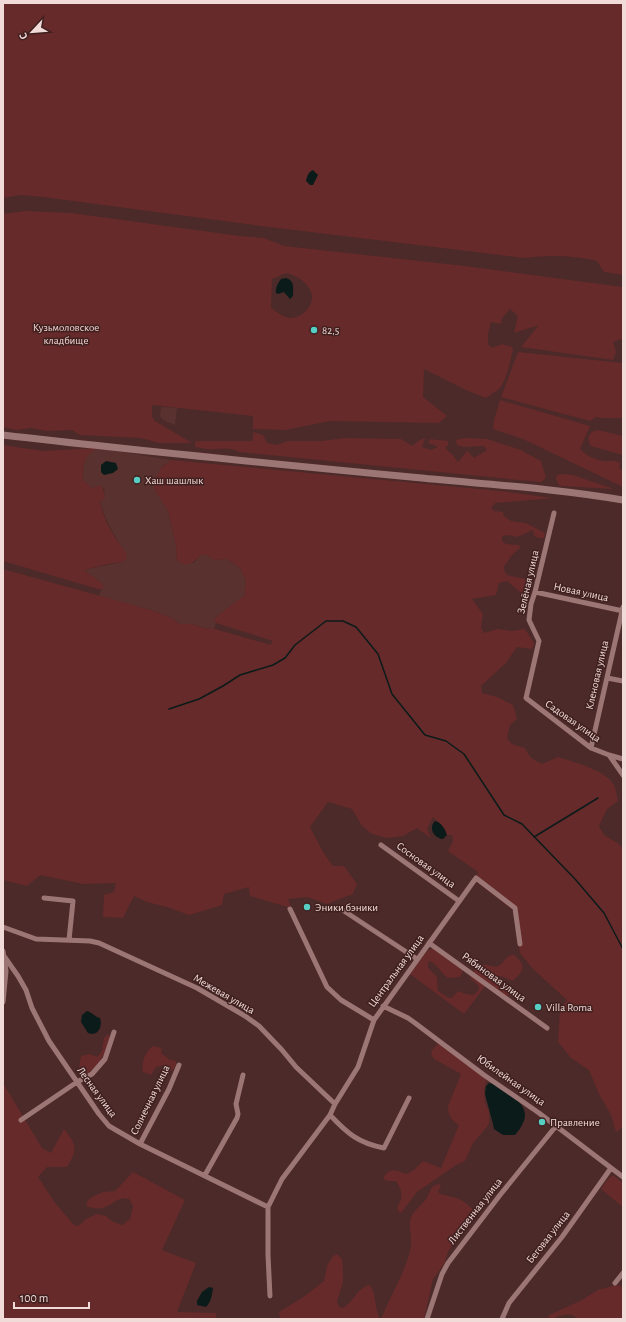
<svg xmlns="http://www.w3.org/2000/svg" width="626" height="1322" font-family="'Alegreya Sans',sans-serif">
	<rect width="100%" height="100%" fill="#4b2a29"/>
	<path fill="#59312f" d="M161 407 177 408 175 425 163 420 160 416Z
		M97 448 171 460 168 463 162 466 158 475 154 488 168 511 176 545 177 561 194 563 200 555H207L214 560 227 559 240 568 246 581 244 597 217 616 214 621 216 623 214 629 205 628 192 624H180L170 617 151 610 99 596 101 590 103 589V584L84 570 122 562 125 560 127 557 111 529 104 514 100 501 103 500 105 496 104 489 102 486H98L92 488 83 480 84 461 87 455Z"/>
	<path fill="#662a2a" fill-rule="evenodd" d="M3 3H623V275L604 272 597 261C573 255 549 255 525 258L261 226 43 197 21 195 3 198Z
		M25 211 71 213 240 236 264 238 284 246 465 266 623 287V340L621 339 613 342 616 352 613 360 521 347 539 325 514 333 518 316 510 309 502 318 501 324 491 322 488 334V344L492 348 502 344 512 347 513 350C510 361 507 380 499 389 495 393 490 394 486 398L468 391 424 369 423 397 447 416 439 423 330 421 286 430 253 429V416L152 405V417L155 421 192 443H159L141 438 80 435 72 430 47 431 31 428 16 430 3 427V214ZM286 273C295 275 304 280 309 288 318 301 305 318 290 318 284 318 276 311 271 308L272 279Z
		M518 352 623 363V418H602L596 417 590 421 501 397Z
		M500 400 590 426 580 449C586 455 595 460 604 461 612 462 611 459 620 463L619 468 623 471V487L523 439 493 429 494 420Z
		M598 430 623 436V455L591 446C586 439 589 431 598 430Z
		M253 432 263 435 267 443 277 445 287 441H321L345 438 401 439 412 446 418 441 425 438 422 447 431 450 438 447 429 443V439L448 441V445L445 448 452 454 458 462 467 451 474 458 487 450 484 446 464 447 457 445 456 440 465 438 487 439 521 450 541 461 546 477 542 482 519 480 239 452C230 447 225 449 216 449 209 450 202 448 195 447V442L198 441H253Z
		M3 445 43 451 97 448C82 459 84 462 83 480L92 488 98 486H102L105 496 104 500 100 501C103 516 110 531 119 543 122 548 126 551 127 557L126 560 122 562 108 564 84 570 103 584V589H98L3 561Z
		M171 460 500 491 553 498 495 503 491 508 495 511 503 512 504 516 511 521 526 523 545 533 544 538H539L534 536 533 530 517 537 510 535 502 536V541L506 544 519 545 520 548 512 555 503 568 507 575 530 580 532 585 527 598 507 581 499 583 496 595 472 599 483 614 481 627 484 633 497 629 511 631 525 629 534 643 532 649 517 647 506 663 481 686 482 693 497 697 513 705 517 719 510 725 507 738 512 744 525 748C529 757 533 760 542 764L558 757C573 762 606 770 614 785 616 790 617 796 618 801L607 809 599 826 604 835 619 844 623 849V1127L616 1132 611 1115 599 1094 589 1070 571 1058 558 1042 560 1010 567 1000 533 969 520 953 513 910 475 881 478 872 448 851 453 841 452 835H447L445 829 433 817 427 829 431 838 417 828 403 836 386 838 372 834 362 826 352 809 328 802 310 827 323 852 333 866H344L357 884 353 894 327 904 307 897 288 899 291 908 250 896 249 887 224 894 222 905 189 915 170 908 147 902 134 896 123 918 103 917 104 895 114 892 116 883 83 884 40 875 27 886 3 880V569L151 610 170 617 180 624H192L204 628 215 629 271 645 272 640H270L216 623 214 621 217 616 244 596 246 581 240 568 227 559 214 560 207 555H200C194 563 186 569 177 560L176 545 168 511 154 488C155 481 158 471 163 466 166 464 168 463 171 460Z
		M563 474 573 475 614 489 562 486 559 485 556 479 557 475Z
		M433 948 463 971 460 977 448 978C441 973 437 964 430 961L428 963V968L437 977 438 991 449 998H452L458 991 466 994 474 995 479 989V986L470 978 471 976 485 986 464 1014 410 974 427 951Z
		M511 955H514C527 966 524 970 513 981L501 976H498L496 979 500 986 511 992 509 995 506 996 473 972C483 961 483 965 496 967 504 964 504 958 511 955Z
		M108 1034 110 1037C106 1053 100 1065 85 1075L81 1074 79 1069 81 1056 89 1054 97 1057 102 1051 104 1038Z
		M439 1043 487 1079 484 1089 485 1102 489 1112V1123L487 1127 473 1143 465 1161 456 1165 417 1192 401 1213 398 1211 397 1207C404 1197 402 1190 396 1181H388L383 1179C387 1168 396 1169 406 1174L414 1170 423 1161 441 1168 459 1125C451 1120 448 1115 448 1106L461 1074 434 1059 431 1054 432 1050Z
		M153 1046 158 1047 162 1049 161 1053 170 1060 176 1061C176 1067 176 1068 170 1071L164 1065 156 1067 151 1075 143 1072C141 1063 145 1052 153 1046Z
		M3 1083 42 1148 51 1153 64 1129C77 1145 78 1149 67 1167H47L38 1177 55 1203 74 1225 78 1226 86 1219 97 1214 106 1216 113 1222 122 1225 130 1219 133 1206 129 1199C118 1196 115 1204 105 1207 99 1210 92 1208 86 1206L88 1200 94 1196 103 1192 115 1191 133 1172 185 1200 162 1250 196 1263 177 1312 216 1313V1319H3Z
		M612 1176H614L623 1183V1207L601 1189 607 1180Z
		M439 1184 441 1186 438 1192C443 1196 446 1195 453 1197 462 1199 472 1206 476 1215L449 1250 444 1264 433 1279 424 1319H381C390 1296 404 1275 410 1251 413 1240 409 1230 410 1221 412 1210 421 1207 426 1199 430 1193 430 1185 439 1184Z
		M337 1254 342 1259 343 1273V1282L337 1301 339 1307 343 1308C355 1301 355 1289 370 1285 377 1295 374 1308 380 1319H280L279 1312 305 1296 324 1281 327 1266 333 1256Z
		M616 1285 623 1287V1319H578C570 1311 561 1315 551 1319L548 1317 549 1315 580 1301 598 1290Z"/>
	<path fill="#0b1b1a" d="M313 170 318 175 313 185H310L306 181C307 177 308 172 313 170Z
		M286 278C295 281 293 287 293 296L290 299 284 292 278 294 276 293C275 288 278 283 281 279Z
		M106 461 116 463 118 469 113 473 104 475 101 472V465Z
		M435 821C441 822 445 829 447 835L443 839C434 838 428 828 435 821Z
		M87 1011C92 1012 95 1017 100 1018 103 1026 98 1037 88 1033L81 1022 82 1015Z
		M489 1083 493 1084C515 1099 539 1107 515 1135H503L494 1129 493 1124 485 1094 486 1086Z
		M209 1287 213 1288C212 1295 211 1302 206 1307L197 1305V1301L202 1292Z"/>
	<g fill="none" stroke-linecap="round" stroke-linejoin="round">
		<path stroke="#0b1b1a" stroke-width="1.5" d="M169 709 199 699 223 686 240 675 273 665 285 658 295 645 326 621H343L356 627 378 654 392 694 425 735 446 741 464 754 504 815 522 824 575 879 604 913 623 949
			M534 837 598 798"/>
		<path stroke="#9c7674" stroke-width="5" d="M554 513 535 592 531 604 529 620 539 641 526 698 591 748 609 755 623 775
			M535 592 623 611
			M607 678 623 681
			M591 748 623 607
			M609 755 623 759
			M381 845 459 901
			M44 898 73 901 69 940
			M290 909 327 987 341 1000 374 1020
			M341 909 417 959
			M3 927 36 939 90 941 99 943 197 988 245 1016 259 1026 282 1050 296 1067 335 1104 330 1115C347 1133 358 1143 384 1148L409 1098
			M429 943 547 1028
			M3 951 6 971 3 1002
			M4 956 18 976 26 990 32 1008 49 1041 99 1114 109 1126 140 1144 268 1207
			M383 1006 408 1018 415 1023 484 1075 539 1113 623 1177
			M335 1104 358 1067 374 1020 476 878 515 908 520 944
			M21 1120 77 1082 92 1074 105 1059 114 1032
			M140 1144 169 1089 179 1065
			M205 1175 237 1118 238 1114 236 1104 243 1075
			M615 1283 623 1273
			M270 1296 268 1255V1207L282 1179 330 1115
			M427 1319 442 1274 448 1263 500 1195 556 1126
			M502 1319 509 1303 562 1237 611 1168"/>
		<path stroke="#9c7674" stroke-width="7" d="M3 435C139 451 275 464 411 477 481 484 554 488 623 500"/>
	</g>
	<g fill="#56cec4" stroke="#40201f" stroke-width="1.5">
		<circle cx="314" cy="330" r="4"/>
		<circle cx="137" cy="480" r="4"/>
		<circle cx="307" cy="907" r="4"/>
		<circle cx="538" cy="1007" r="4"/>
		<circle cx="542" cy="1122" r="4"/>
	</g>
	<g text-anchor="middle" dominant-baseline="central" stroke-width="3" stroke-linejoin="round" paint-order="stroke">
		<g font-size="11" fill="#f0d6d4" stroke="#40201f">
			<text x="66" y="327">Кузьмоловское<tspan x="66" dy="13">кладбище</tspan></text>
		</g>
		<g font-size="11" fill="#f0dbd9" stroke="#40201f" text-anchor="start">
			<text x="322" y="330">82,5</text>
			<text x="145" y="480">Хаш шашлык</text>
			<text x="315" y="907">Эники бэники</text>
			<text x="546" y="1007">Villa Roma</text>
			<text x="550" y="1122">Правление</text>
		</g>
		<g font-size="11" fill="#f0dbd9" stroke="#40201f">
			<text transform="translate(528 582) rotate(-77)">Зелёная улица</text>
			<text transform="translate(581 592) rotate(12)">Новая улица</text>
			<text transform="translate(597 675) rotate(-77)">Кленовая улица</text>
			<text transform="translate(573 721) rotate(35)">Садовая улица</text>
			<text transform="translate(426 865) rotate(36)">Сосновая улица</text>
			<text transform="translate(396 971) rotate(-54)">Центральная улица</text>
			<text transform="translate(494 977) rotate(36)">Рябиновая улица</text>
			<text transform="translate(224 994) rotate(30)">Межевая улица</text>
			<text transform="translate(511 1080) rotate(35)">Юбилейная улица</text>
			<text transform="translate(97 1092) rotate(54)">Лесная улица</text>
			<text transform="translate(150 1100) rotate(-64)">Солнечная улица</text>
			<text transform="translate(475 1211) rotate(-52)">Лиственная улица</text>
			<text transform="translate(548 1237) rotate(-52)">Беговая улица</text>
		</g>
	</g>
	<rect width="626" height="1322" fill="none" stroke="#f0dbd9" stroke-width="8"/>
	<g transform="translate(32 32) rotate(244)" stroke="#40201f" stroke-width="3" paint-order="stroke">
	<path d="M0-3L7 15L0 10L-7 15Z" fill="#f0dbd9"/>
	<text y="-6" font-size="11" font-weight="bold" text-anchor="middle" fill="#f0dbd9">С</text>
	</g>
	<path d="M14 1302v6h75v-6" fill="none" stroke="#f0dbd9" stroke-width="2"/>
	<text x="20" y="1302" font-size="12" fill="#f0dbd9" stroke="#40201f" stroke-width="3" paint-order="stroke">100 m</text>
</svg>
